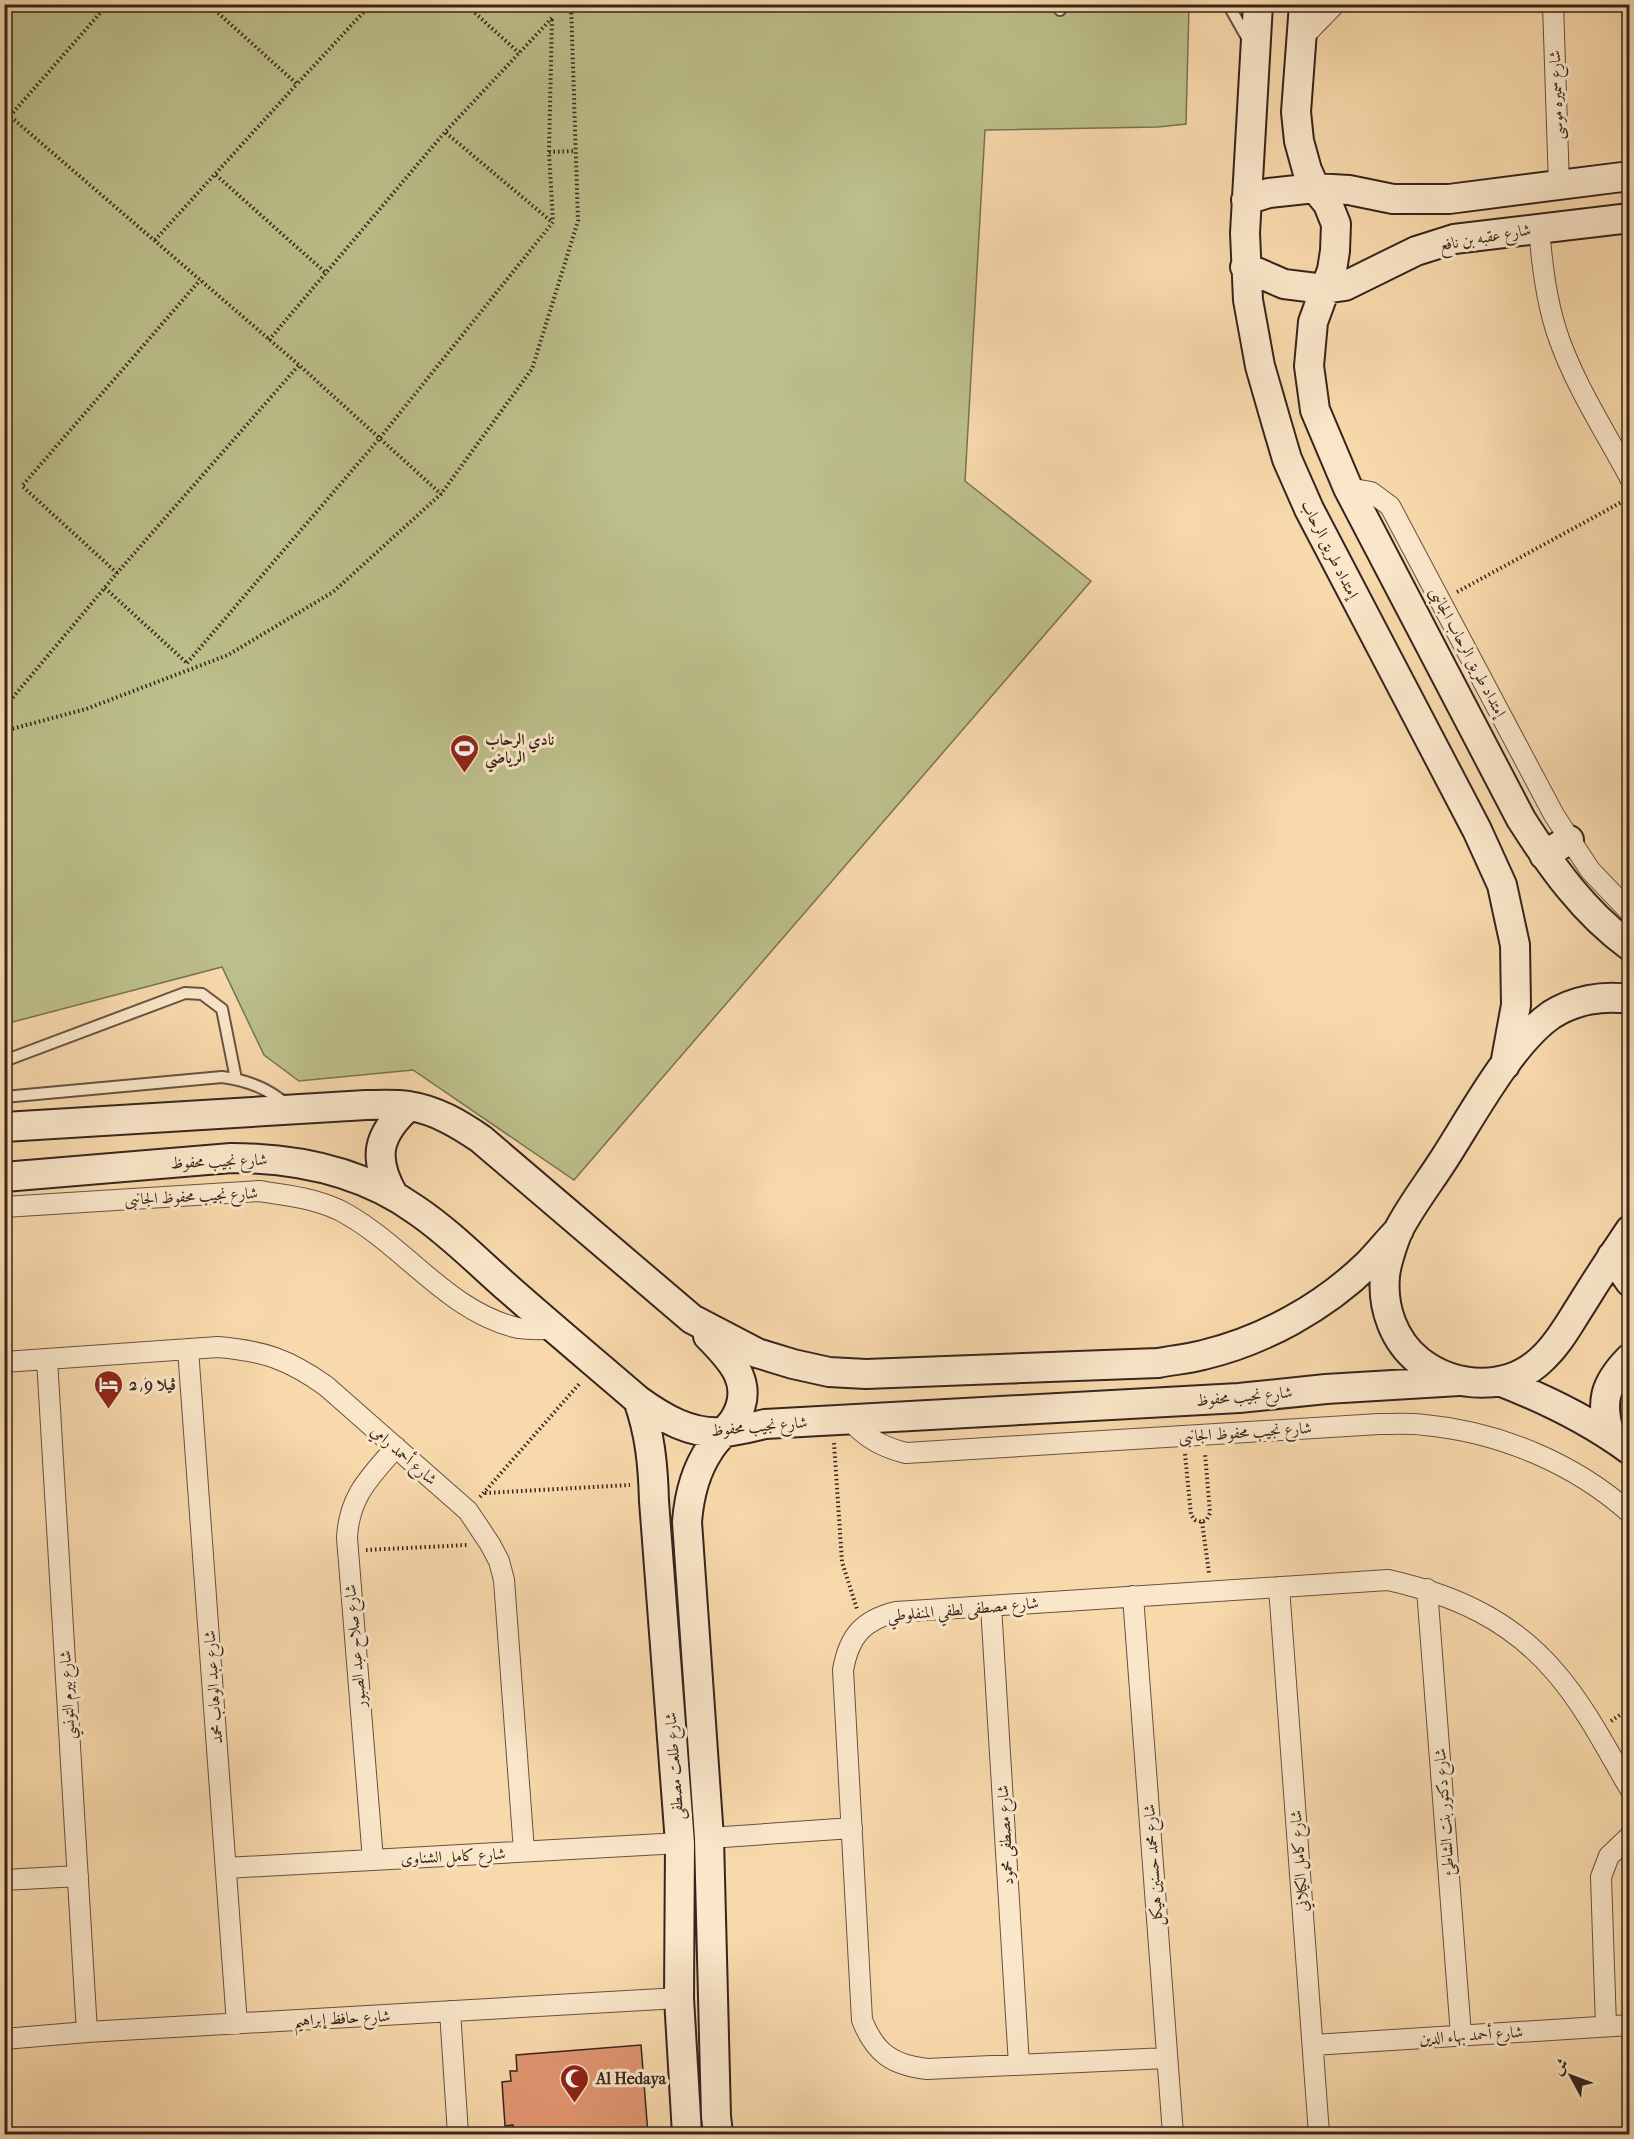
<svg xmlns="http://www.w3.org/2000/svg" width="1634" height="2139" font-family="'IM FELL French Canon',Amiri,serif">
	<rect width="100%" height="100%" fill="#f8d9ac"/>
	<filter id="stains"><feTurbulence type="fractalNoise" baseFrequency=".00333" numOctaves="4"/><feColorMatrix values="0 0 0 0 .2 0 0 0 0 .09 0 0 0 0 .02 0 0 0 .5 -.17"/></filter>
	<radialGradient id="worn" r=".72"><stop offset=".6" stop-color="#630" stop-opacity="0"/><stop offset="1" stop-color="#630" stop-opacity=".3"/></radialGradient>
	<path fill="#bcbf8a" stroke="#797254" stroke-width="1.5" d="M5 5H1189L1186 124 1158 127 985 130 965 481 1091 581 574 1180 413 1070 299 1081 264 1055 222 967 5 1024Z"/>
	<path fill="#e19672" stroke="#36251d" stroke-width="1.5" d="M641 2045 648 2134H514L513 2125 505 2126 502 2082 511 2081 510 2071H517L516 2055Z"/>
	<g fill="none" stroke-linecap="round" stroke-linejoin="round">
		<defs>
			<path id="lane" d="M1228 4 1250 43
				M1060 10 1061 4
				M4 1061 185 993 202 994 222 1009 236 1079
				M4 1097 222 1077C247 1080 268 1088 287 1105"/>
			<path id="street" d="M1553 4 1559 186
				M1302 38 1335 4
				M1539 228C1542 264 1546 299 1557 333 1574 384 1605 431 1630 478
				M1348 488 1371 492 1390 506 1554 815 1590 870 1630 912
				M4 1207 259 1191C286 1195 314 1198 339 1210 402 1242 447 1312 518 1328 530 1330 543 1329 555 1329
				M188 1349 237 2024
				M47 1359 87 2032
				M4 1362 218 1347C264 1351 288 1359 326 1386L468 1511 490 1544 499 1561 504 1580 524 1851
				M850 1420C866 1438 882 1447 906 1453L1379 1424C1394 1424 1410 1423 1425 1425 1499 1432 1574 1463 1630 1513
				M1279 1587 1319 2134
				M1427 1589 1461 2035
				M1133 1596 1173 2134
				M991 1606 1019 2065
				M709 1838 852 1828
				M373 1860 347 1538C349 1496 370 1477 396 1447
				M226 1868 680 1843
				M4 1880 78 1876
				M450 2011 458 2134
				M1606 2026 1601 1877 1609 1856 1630 1836
				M4 2039 87 2032 679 1998
				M1313 2045 1630 2025
				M1167 2058 927 2069C892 2065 875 2053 862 2020L843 1670C849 1636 863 1620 896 1612L1388 1580C1455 1595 1511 1620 1556 1673 1586 1708 1607 1750 1630 1789"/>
			<path id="secondary" d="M1258 4 1245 233 1248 300 1260 366 1277 425 1287 459 1309 509 1477 830 1502 885 1515 945 1516 1005 1505 1065
				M1304 4 1296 112 1299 141 1307 170 1315 188 1328 204 1336 224 1335 251 1332 270 1313 322 1309 366 1315 410 1348 488 1521 819C1551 866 1584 913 1630 946
				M1246 200 1269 193 1315 188 1349 190 1393 199H1449L1630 176
				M1245 267 1284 284 1324 289 1345 286 1416 251 1454 239 1630 218
				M1544 855 1569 840
				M1630 999C1603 995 1574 1000 1551 1015 1511 1043 1473 1114 1446 1156 1431 1180 1412 1204 1399 1229 1394 1240 1386 1264 1385 1276 1382 1308 1394 1341 1419 1361 1455 1389 1509 1392 1543 1358 1559 1343 1569 1324 1580 1307 1596 1281 1613 1255 1630 1230
				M4 1127 366 1105C380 1105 395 1104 409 1106 436 1110 459 1124 481 1139L692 1319 757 1353 793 1364 829 1372 866 1374 1158 1363C1173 1360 1188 1359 1203 1355 1263 1341 1324 1307 1368 1264 1379 1253 1388 1241 1399 1230
				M4 1177 231 1158C297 1158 361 1171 416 1210 450 1233 479 1263 510 1290 552 1327 595 1363 638 1400 663 1418 691 1435 724 1432 737 1431 752 1427 765 1424L1239 1398 1326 1389 1459 1381
				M394 1196C372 1158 377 1135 409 1106
				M1612 1256 1630 1282
				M708 1336C732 1360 756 1385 734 1420 727 1430 717 1438 710 1449 695 1471 689 1496 687 1522L709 1838 716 2116 718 2134
				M1499 1381C1546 1399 1589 1420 1630 1450
				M638 1400C650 1433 653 1465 654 1501L680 1843 679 1998 687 2134
				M1610 1436C1600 1402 1604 1384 1630 1358"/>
		</defs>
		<use href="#lane" stroke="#665241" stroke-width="14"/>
		<use href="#street" stroke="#665241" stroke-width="22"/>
		<use href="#secondary" stroke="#36251d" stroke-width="32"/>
		<path stroke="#36251d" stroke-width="4" stroke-dasharray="1.5 3" stroke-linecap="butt" d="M208 4 297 84 371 4
			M465 4 519 53
			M552 18 445 132 552 222
			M4 111 299 365 441 494
			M10 116 108 4
			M549 152 576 151
			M216 175 327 274
			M155 240 297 84
			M269 340 445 132
			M117 573 22 486 200 280
			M105 588 188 664
			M1457 592 1629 498
			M187 663 379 439 553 222 549 152 552 18
			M4 708 117 573 299 365
			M4 731 86 709 228 655 333 592 441 494 532 369 578 221 571 4
			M834 1443 842 1562 857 1609
			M1185 1454 1191 1515 1195 1520 1202 1522 1207 1519 1210 1513 1205 1454
			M485 1493 630 1485
			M480 1497 580 1383
			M1202 1522 1209 1573
			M366 1550 467 1545
			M1611 1721 1630 1708"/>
		<use href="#lane" stroke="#fae6c9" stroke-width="10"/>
		<use href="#street" stroke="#fae6c9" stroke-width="20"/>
		<use href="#secondary" stroke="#fae6c9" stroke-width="28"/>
	</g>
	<defs>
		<symbol id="stadium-pin" viewBox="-11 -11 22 30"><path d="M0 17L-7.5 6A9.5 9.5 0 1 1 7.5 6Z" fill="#8f2418" stroke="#fae6c9"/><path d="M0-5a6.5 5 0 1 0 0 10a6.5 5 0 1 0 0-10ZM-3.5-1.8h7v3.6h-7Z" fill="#fff"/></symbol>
		<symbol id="hotel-pin" viewBox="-11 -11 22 30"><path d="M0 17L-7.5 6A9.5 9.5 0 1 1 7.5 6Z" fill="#8f2418" stroke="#fae6c9"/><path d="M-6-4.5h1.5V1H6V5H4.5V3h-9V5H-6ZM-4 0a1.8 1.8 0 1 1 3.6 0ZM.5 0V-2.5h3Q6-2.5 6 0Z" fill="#fff"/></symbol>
		<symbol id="mosque-pin" viewBox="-11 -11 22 30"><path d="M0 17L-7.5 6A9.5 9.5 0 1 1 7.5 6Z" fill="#8f2418" stroke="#fae6c9"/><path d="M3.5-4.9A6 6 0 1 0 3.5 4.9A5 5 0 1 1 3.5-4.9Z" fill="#fff"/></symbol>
	</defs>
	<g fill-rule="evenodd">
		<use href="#stadium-pin" x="448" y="732" width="33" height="45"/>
		<use href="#hotel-pin" x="92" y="1368" width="33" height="45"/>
		<use href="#mosque-pin" x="558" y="2062" width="33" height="45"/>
	</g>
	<g text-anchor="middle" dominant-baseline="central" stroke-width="6" stroke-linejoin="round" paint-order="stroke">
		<g font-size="16" fill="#36251d" stroke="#fae6c9">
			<text transform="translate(1556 95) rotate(-92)">شارع سميره موسى</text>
			<text transform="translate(1485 237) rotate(-10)">شارع عقبه بن نافع</text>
			<text transform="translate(1330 549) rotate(63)">إمتداد طريق الرحاب</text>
			<text transform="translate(1468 652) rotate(62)">إمتداد طريق الرحاب الجانبى</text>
			<text transform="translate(219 1161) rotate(-2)">شارع نجيب محفوظ</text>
			<text transform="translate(191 1196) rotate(-3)">شارع نجيب محفوظ الجانبى</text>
			<text transform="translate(1244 1396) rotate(-5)">شارع نجيب محفوظ</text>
			<text transform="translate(759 1426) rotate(-5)">شارع نجيب محفوظ</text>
			<text transform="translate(1245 1432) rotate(-4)">شارع نجيب محفوظ الجانبى</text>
			<text transform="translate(404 1455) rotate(41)">شارع أحمد رامي</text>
			<text transform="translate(963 1609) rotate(-5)">شارع مصطفى لطفي المنفلوطي</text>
			<text transform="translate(355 1646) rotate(-95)">شارع صلاح عبد الصبور</text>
			<text transform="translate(213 1687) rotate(-94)">شارع عبد الوهاب محمد</text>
			<text transform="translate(67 1695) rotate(-93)">شارع بيرم التونسي</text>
			<text transform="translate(674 1766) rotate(-94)">شارع طلعت مصطفى</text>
			<text transform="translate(1444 1812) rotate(-94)">شارع دكتور بنت الشاطئ</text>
			<text transform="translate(1005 1835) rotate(-93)">شارع مصطفى محمود</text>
			<text transform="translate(453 1856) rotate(-3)">شارع كامل الشناوى</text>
			<text transform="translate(1299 1861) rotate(-94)">شارع كامل الكيلاني</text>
			<text transform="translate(1153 1865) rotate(-94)">شارع محمد حسنين هيكل</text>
			<text transform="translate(342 2018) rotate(-3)">شارع حافظ إبراهيم</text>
			<text transform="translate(1471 2035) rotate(-4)">شارع أحمد بهاء الدين</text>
		</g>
		<g font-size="16" font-weight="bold" fill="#36251d" stroke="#fae6c9" text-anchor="start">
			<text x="485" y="739">نادي الرحاب<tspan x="485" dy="18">الرياضي</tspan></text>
			<text x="129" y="1384">ڤيلا 9/ 2</text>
			<text x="596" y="2078">Al Hedaya</text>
		</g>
	</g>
	<rect width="1634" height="2139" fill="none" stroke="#f8d9ac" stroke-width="24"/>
	<rect x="6" y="6" width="1622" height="2127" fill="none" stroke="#36251d" stroke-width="3"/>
	<rect x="12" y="12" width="1610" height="2115" fill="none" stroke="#36251d" stroke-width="1.5"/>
	<g transform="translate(1571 2076) rotate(311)" stroke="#fae6c9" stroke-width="4.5" paint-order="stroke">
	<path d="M0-4.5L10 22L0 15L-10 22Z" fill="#36251d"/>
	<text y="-9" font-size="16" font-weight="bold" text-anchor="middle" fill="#36251d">ش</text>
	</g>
	<rect width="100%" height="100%" filter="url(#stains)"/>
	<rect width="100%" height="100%" fill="url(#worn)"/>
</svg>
